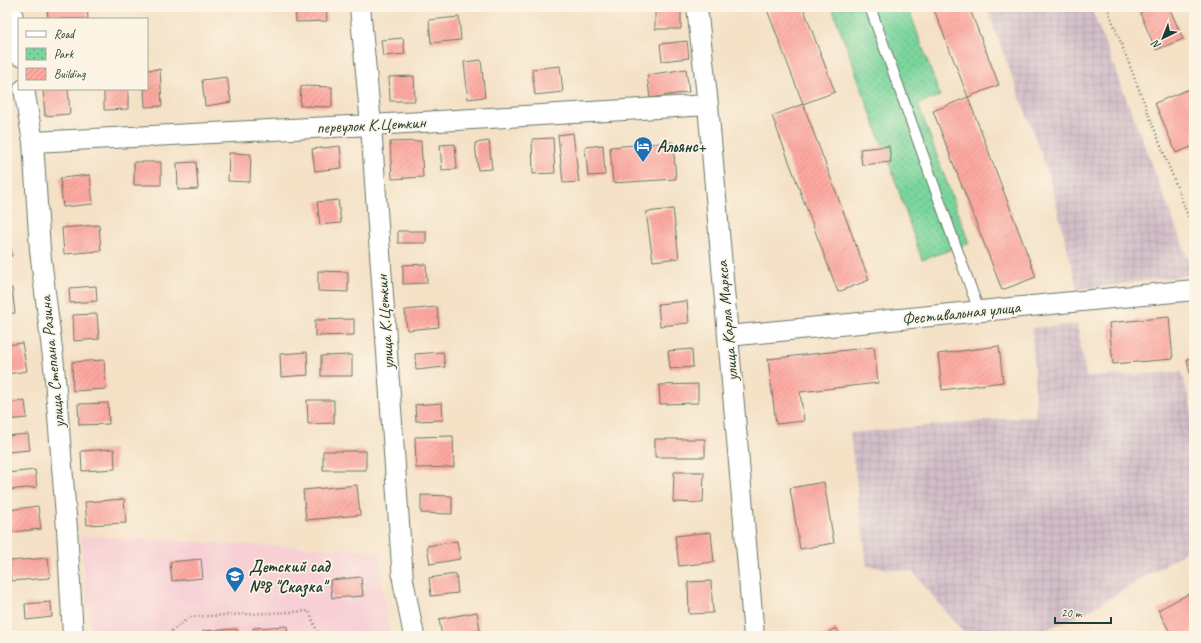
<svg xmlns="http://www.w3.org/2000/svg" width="1201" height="643" font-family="Caveat,sans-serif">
	<defs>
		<pattern id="industrial-grid" width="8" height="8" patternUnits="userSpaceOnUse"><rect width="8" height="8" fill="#d2bdc8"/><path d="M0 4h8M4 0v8" fill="none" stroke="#b4a3ac"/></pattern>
		<pattern id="park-dots" width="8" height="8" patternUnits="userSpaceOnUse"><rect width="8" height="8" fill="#7ad59c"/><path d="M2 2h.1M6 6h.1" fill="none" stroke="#63ae80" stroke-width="1.8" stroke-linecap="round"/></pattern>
		<pattern id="building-hatch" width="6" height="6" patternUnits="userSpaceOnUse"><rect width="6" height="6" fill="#fda9a0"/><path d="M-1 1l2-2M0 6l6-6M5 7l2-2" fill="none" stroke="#d8928a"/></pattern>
	</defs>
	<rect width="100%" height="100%" fill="#fcf5e5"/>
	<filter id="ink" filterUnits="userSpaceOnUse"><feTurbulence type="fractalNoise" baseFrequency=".025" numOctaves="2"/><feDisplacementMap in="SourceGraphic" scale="8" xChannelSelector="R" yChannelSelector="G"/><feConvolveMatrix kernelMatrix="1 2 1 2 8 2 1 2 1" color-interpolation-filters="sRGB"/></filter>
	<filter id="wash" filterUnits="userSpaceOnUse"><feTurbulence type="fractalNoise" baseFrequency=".012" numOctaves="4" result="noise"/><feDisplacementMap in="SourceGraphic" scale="16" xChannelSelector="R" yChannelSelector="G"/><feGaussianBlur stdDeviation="0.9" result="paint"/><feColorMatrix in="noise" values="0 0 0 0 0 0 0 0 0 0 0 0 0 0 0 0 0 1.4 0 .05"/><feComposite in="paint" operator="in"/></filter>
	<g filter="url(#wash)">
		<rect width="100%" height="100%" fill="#f4e1c6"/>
		<path fill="#f7cfd4" d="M80 536 379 551 389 636H92Z"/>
		<path fill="url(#industrial-grid)" d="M986 7H1091L1194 274 1078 290 1048 172Z
			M1077 324 1086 377 1182 372 1194 419V547L1085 613 1031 636H966L913 572 867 566 850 433 1036 416 1032 328Z"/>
		<path fill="url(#park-dots)" stroke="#4c8968" d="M832 7H908L940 96 918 104 969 243 922 260 889 162 891 161 889 146 883 147Z"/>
		<g id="blocks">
			<path fill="url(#building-hatch)" d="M47 7H87L88 19H48Z
				M295 7H326L327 21 296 22Z
				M766 7H803L835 92 803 104 869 280 838 292 772 116 803 104Z
				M933 7H969L999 85 968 97Z
				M1154 7H1169L1183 39 1156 50 1140 13Z
				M655 8H681V29H655Z
				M459 17 461 40 431 43 429 20Z
				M403 38 405 54 383 56 381 40Z
				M687 41 689 58 662 61 660 44Z
				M481 60 485 97 468 99 464 62Z
				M560 66 563 92 535 95 532 69Z
				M160 69 162 106 145 107 144 89H147V70Z
				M686 69 689 92 650 98 647 75Z
				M414 76 415 101H390L389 77Z
				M227 77 231 102 205 106 202 80Z
				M301 86 332 87V107L300 106Z
				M1194 87V146L1176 153 1155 103Z
				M43 89H68L70 114 45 116Z
				M104 89H128V109L104 110Z
				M968 97 1036 277 1002 290 933 111Z
				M573 133 579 182 563 183 558 135Z
				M553 138 555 173 533 174 532 139Z
				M421 141 423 177 392 179 390 142Z
				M489 141 492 169 478 170 475 143Z
				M673 142 676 179 613 183 610 147Z
				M455 144 457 169 442 170 440 145Z
				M603 145 605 175 588 176 585 147Z
				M340 146 342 168 315 171 312 149Z
				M889 146 891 162 862 165 860 149Z
				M229 153 251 154 250 182 228 181Z
				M134 162H161V185H134Z
				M196 162 198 189 178 190 177 163Z
				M90 175 93 204 63 207 60 178Z
				M338 200 341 223 320 225 317 202Z
				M673 209 679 258 653 261 646 212Z
				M99 225 101 251 64 254 62 228Z
				M398 231H426V243H398Z
				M7 240H10L12 256 7 257Z
				M426 264 427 283 403 284V265Z
				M318 271 348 272V292L318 291Z
				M96 286 97 301 70 303 69 288Z
				M12 288 15 313 7 314V289Z
				M687 301 689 323 660 326 658 304Z
				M437 307 439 327 407 330 405 310Z
				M97 314 99 339 74 341 73 315Z
				M1169 317 1173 359 1113 364 1109 323Z
				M354 319V335L315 336V320Z
				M22 343 27 371 7 374V345Z
				M999 346 1003 382 942 390 938 354Z
				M874 347 878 383 800 392 804 421 776 424 768 359Z
				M692 349 693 367 670 369 668 351Z
				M307 352 308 375 281 377 280 354Z
				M443 352 445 367 416 370 415 354Z
				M352 355V376H321V356Z
				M1194 357V389H1193L1187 359Z
				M104 360 106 389 73 391 72 362Z
				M698 384V403L660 404 659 385Z
				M307 400H334V423L308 424Z
				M25 401 27 418 7 420V403Z
				M108 403 109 424 79 425 78 404Z
				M442 403 443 420 416 421 415 405Z
				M28 434 30 450 7 452V436Z
				M453 436 454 467 416 468 415 437Z
				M655 439H705V457H655Z
				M114 449 115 469 82 471 81 451Z
				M323 451H366V470H323Z
				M35 470 37 487 8 490 7 473Z
				M674 472H704L703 503 673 502Z
				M824 482 834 543 800 549 790 488Z
				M357 485 360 515 306 520 303 490Z
				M421 495 452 496V514L421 513Z
				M124 499 126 523 87 525 85 502Z
				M38 506 41 529 12 532 9 510Z
				M711 532 714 562 679 566 675 536Z
				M457 541 460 559 430 564 427 546Z
				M48 558 50 578 11 581 9 561Z
				M201 559 203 578 172 581 170 562Z
				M456 574 458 593 431 596 429 578Z
				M361 577 363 596 332 598 330 580Z
				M711 581 713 613 689 614 688 582Z
				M1194 591V631L1186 636H1172L1158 610Z
				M51 602 52 617 26 620 25 604Z
				M477 612 480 630 451 636H442L439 619Z
				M287 626 288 636H254L253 628Z
				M836 628 841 636H822Z
				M237 629 238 636H203V631Z"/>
		</g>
	</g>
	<g filter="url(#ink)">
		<use href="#blocks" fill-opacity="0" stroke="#6a7667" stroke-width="1"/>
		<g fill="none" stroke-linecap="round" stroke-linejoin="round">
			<defs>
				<path id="service" d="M870 7 979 311"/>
				<path id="minor" d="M11 7 19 55
					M360 7 371 125 403 580 414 636
					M697 7 708 105 754 636
					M24 89 33 142 40 250 54 366 67 529 73 636
					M33 142 371 125 708 105
					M728 336 1194 290"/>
			</defs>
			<use href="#service" stroke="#6a7667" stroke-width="12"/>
			<use href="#minor" stroke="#6a7667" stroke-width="22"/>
			<path stroke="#6a7667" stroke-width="2.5" stroke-dasharray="1 3" stroke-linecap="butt" d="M1107 7 1194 231
				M165 636 190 617 309 611 319 636"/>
			<use href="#service" stroke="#fff" stroke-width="10"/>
			<use href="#minor" stroke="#fff" stroke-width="20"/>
		</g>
	</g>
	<defs>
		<symbol id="hotel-pin" viewBox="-11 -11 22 30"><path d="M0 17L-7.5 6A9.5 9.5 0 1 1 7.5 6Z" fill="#1f6fb2" stroke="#fcf5e5"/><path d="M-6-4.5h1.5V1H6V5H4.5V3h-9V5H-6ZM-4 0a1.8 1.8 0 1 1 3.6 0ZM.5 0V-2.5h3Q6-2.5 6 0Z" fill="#fff"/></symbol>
		<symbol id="school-pin" viewBox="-11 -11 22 30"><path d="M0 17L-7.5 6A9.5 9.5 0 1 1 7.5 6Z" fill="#1f6fb2" stroke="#fcf5e5"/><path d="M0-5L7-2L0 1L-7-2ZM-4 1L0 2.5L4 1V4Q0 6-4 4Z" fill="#fff"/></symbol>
	</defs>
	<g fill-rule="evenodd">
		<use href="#hotel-pin" x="632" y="135" width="22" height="30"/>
		<use href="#school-pin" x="224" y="565" width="22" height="30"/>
	</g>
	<g text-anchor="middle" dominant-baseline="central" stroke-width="3.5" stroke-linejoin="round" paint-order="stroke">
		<g font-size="17" fill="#1f3d34" stroke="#fcf5e5">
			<text transform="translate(371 125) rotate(-3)">переулок К.Цеткин</text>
			<text transform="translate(961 313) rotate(-6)">Фестивальная улица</text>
			<text transform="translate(727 321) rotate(-95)">улица Карла Маркса</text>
			<text transform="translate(385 322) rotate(-94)">улица К.Цеткин</text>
			<text transform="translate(52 362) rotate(-96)">улица Степана Разина</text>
		</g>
		<g font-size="17" font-weight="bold" fill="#1f3d34" stroke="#fcf5e5" text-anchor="start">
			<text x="657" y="146">Альянс+</text>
			<text x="249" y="566">Детский сад<tspan x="249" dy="20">№8 "Сказка"</tspan></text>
		</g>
	</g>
	<rect width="1201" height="643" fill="none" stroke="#fcf5e5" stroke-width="24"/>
	<rect x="18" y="18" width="130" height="72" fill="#fcf5e5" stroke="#a4ab9e"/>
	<rect x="26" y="31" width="20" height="6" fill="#ffffff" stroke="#a4ab9e"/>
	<text x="54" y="38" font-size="12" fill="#1f3d34">Road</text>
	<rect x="26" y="48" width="20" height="12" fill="url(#park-dots)" stroke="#a4ab9e"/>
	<text x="54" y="58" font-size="12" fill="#1f3d34">Park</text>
	<rect x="26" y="68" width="20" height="12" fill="url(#building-hatch)" stroke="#a4ab9e"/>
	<text x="54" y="78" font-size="12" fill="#1f3d34">Building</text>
	<g transform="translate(1163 38) rotate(223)" stroke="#fcf5e5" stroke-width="3" paint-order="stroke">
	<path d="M0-3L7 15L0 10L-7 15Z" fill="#1f3d34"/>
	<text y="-6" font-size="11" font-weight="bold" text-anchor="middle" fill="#1f3d34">N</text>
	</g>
	<path d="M1055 617v6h56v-6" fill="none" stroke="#1f3d34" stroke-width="2"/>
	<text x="1061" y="617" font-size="12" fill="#1f3d34" stroke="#fcf5e5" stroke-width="3" paint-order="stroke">20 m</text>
</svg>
